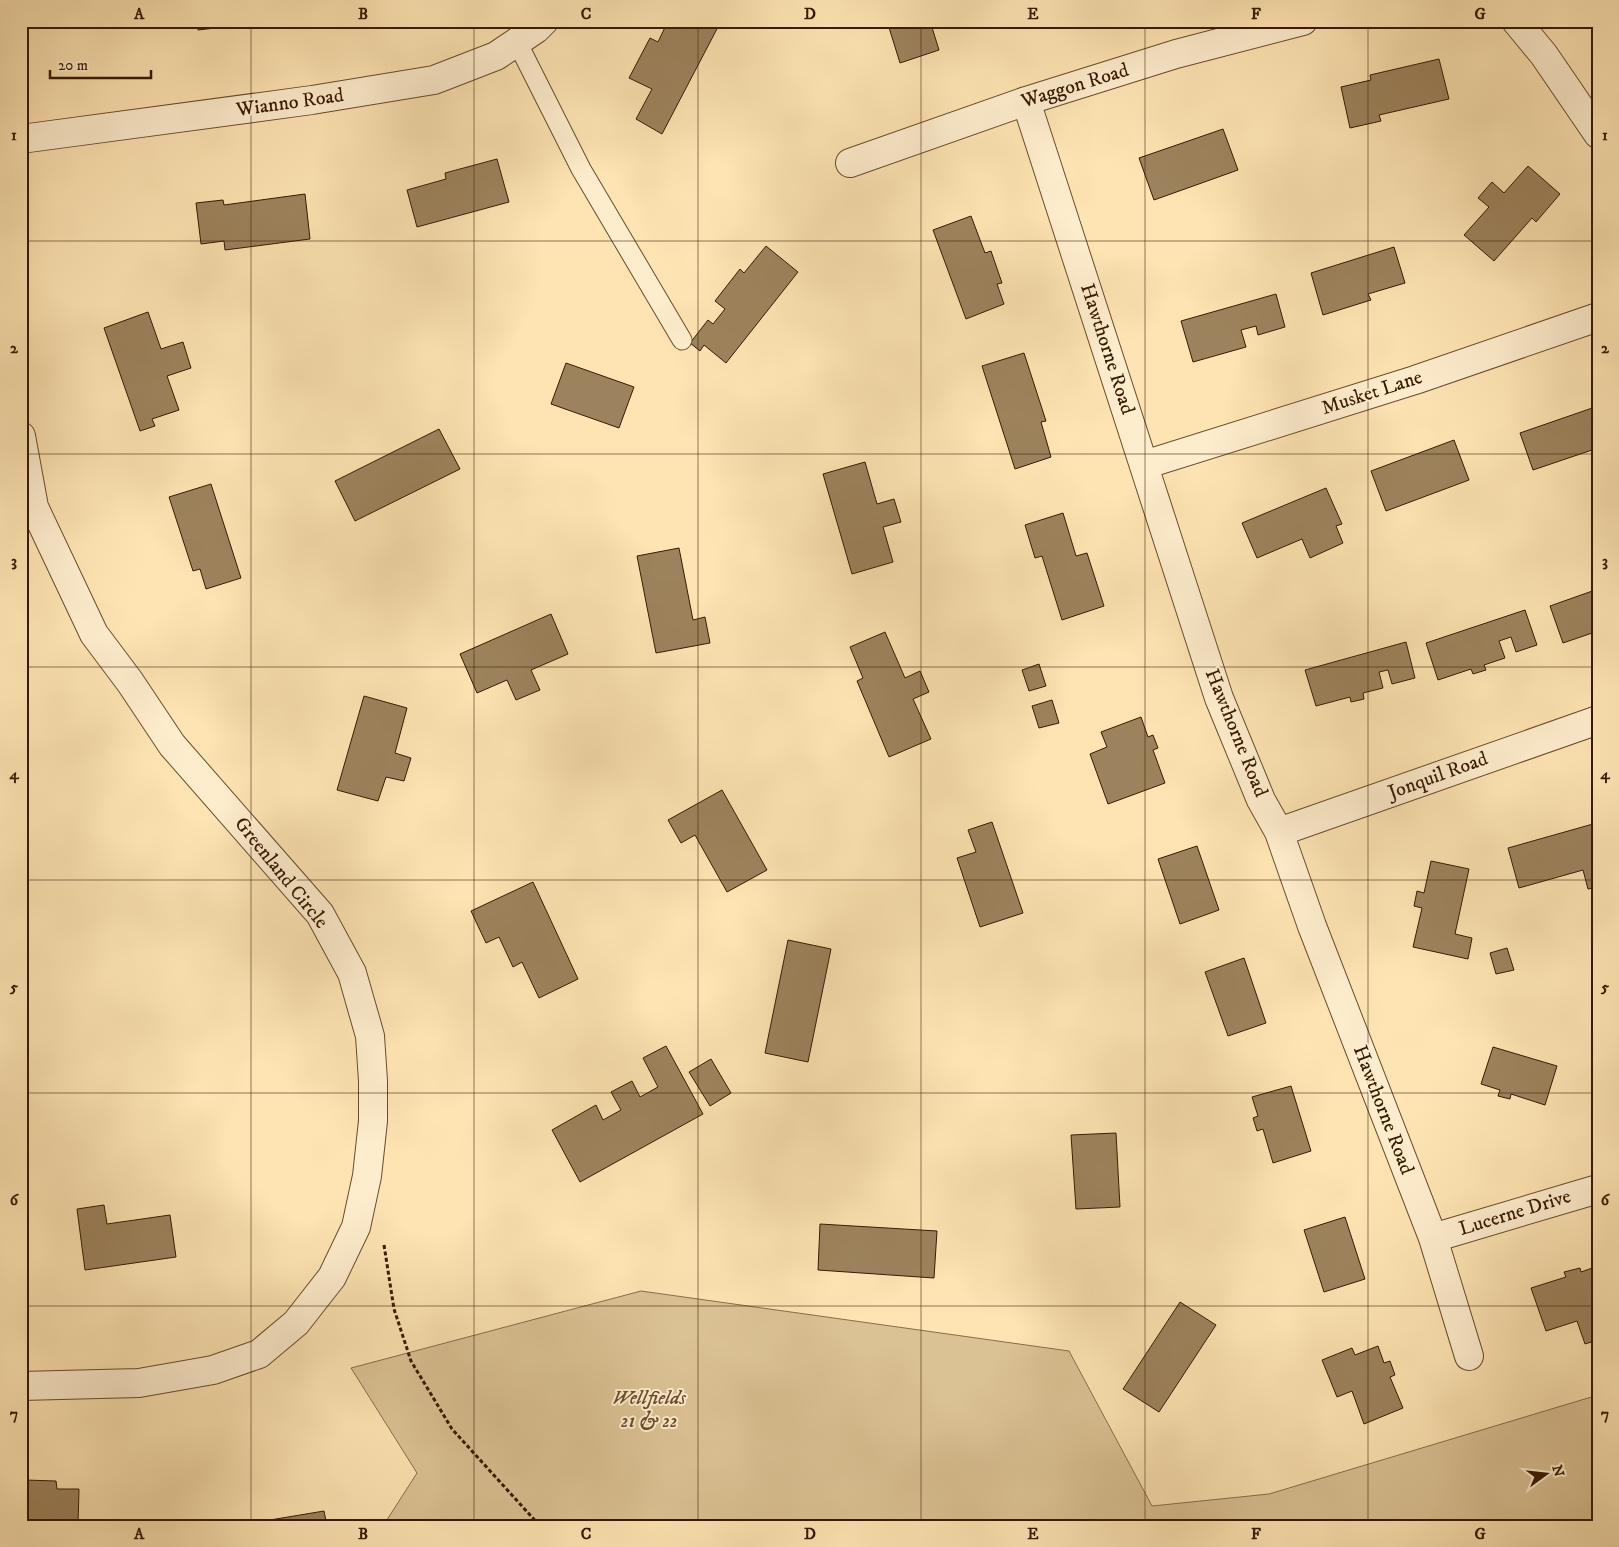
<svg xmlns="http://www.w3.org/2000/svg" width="1619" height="1547" font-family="'IM FELL DW Pica',serif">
	<rect width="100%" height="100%" fill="#fde4b2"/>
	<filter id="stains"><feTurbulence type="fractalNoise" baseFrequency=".004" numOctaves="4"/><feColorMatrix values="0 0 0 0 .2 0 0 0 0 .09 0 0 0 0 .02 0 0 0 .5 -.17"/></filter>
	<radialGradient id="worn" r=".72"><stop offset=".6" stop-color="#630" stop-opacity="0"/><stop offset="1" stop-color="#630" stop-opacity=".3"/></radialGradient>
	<path fill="#dbc294" stroke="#886e4a" d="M641 1291 1069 1351 1152 1506 1269 1494 1598 1395V1526H383L417 1473 351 1368Z"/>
	<path fill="#9d835d" stroke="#361a00" d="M197 21H238L232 22 233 26 198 30Z
		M668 21H711L719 25 662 134 636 119 652 89 629 78 650 38 658 42Z
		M887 21H930L939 50 900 63Z
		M1439 59 1449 99 1379 115 1381 121 1350 128 1341 87 1371 80 1370 75Z
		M1223 129 1238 170 1154 200 1139 158Z
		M497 159 509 202 417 227 407 190 446 179 445 173Z
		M1528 166 1560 194 1536 222 1532 218 1494 261 1464 235 1489 207 1478 198 1492 182 1504 193Z
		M305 194 310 239 225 250 224 241 201 244 196 203 223 200 224 205Z
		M971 216 985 253 991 251 1002 283 997 284 1004 304 966 319 933 230Z
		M766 246 798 272 726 363 704 345 700 351 690 343 708 320 713 324 725 309 715 301 740 269 744 273Z
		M1394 247 1405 283 1368 294 1371 300 1323 315 1311 273Z
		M1276 294 1285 327 1258 335 1256 326 1241 330 1246 347 1193 362 1181 321Z
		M148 312 161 349 183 342 191 368 167 376 179 410 152 419 155 426 140 431 104 328Z
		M1024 353 1046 421 1041 422 1051 457 1015 469 982 366Z
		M566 363 634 387 619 428 551 404Z
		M1598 406V448L1533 470 1520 433Z
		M439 429 460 469 355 521 335 481Z
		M1454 440 1469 480 1386 511 1371 471Z
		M865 462 877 504 894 499 901 522 883 527 893 562 852 574 823 474Z
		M211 484 241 578 206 589 200 569 193 571 169 497Z
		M1326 488 1342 524 1336 526 1343 543 1310 558 1302 539 1257 558 1242 523Z
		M1063 513 1076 556 1087 553 1104 606 1062 620 1042 556 1035 558 1025 525Z
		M679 548 693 620 705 617 710 643 656 653 637 556Z
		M1598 589V631L1563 643 1550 606Z
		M1525 610 1537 645 1516 652 1511 637 1499 641 1505 658 1484 665 1486 670 1473 674 1471 669 1438 680 1426 643Z
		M551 614 568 654 531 670 540 690 516 700 507 680 477 693 460 654Z
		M885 632 905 678 920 671 929 692 913 699 931 739 889 757 857 681 863 678 850 647Z
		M1406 642 1415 678 1392 684 1388 670 1379 672 1383 688 1363 693 1364 699 1351 702 1350 697 1316 706 1305 670Z
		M1039 664 1046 686 1029 691 1022 670Z
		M364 696 407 708 395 753 411 758 404 781 386 777 378 801 337 790Z
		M1052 700 1059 723 1039 728 1032 706Z
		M1141 717 1148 737 1153 735 1158 748 1153 750 1165 783 1108 804 1090 754 1107 747 1101 732Z
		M722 790 767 870 727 892 695 835 681 843 668 820Z
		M992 822 1023 913 980 927 957 858 976 852 968 830Z
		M1593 824 1598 841V887L1588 889 1583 870 1519 888 1508 848Z
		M1197 846 1219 910 1180 924 1158 859Z
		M1431 861 1469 869 1455 934 1472 938 1468 959 1413 947 1422 908 1414 906 1417 891 1424 893Z
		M533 882 578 979 539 998 522 962 513 967 499 937 486 943 471 911Z
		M788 940 831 949 808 1062 765 1053Z
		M1507 948 1514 970 1496 974 1490 953Z
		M1244 958 1266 1023 1228 1036 1205 972Z
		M666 1046 703 1114 580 1182 552 1130 596 1105 603 1120 621 1110 611 1092 632 1081 640 1097 658 1087 643 1058Z
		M1493 1047 1557 1066 1545 1105 1511 1094 1510 1099 1498 1096 1500 1090 1481 1084Z
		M711 1059 731 1093 710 1106 689 1072Z
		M1291 1086 1311 1151 1273 1163 1263 1129 1257 1131 1253 1118 1258 1116 1252 1097Z
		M1116 1133 1120 1207 1076 1209 1071 1135Z
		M104 1205 107 1224 170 1215 176 1257 85 1270 77 1209Z
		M1345 1217 1365 1279 1324 1292 1304 1230Z
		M820 1224 937 1231 934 1278 818 1270Z
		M1598 1266V1340L1585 1344 1577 1321 1546 1331 1531 1288 1566 1277 1564 1272 1580 1268 1581 1272Z
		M1180 1302 1216 1325 1159 1412 1123 1389Z
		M1378 1346 1384 1363 1390 1361 1395 1375 1390 1377 1403 1408 1364 1424 1352 1391 1337 1397 1322 1360 1352 1348 1355 1355Z
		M21 1442H26L25 1480 56 1481 57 1489H79L78 1526H21Z
		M324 1511 327 1526H234Z"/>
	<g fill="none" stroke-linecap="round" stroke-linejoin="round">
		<defs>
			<path id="lane" d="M517 42 581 169 682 340"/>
			<path id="street" d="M1516 21 1544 55 1598 134
				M1026 101 1219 698 1261 800 1279 832 1312 926 1433 1238 1469 1356
				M21 139 312 100 434 80 496 56 536 29 544 21
				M850 163 1026 101 1176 54 1303 21
				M21 436 34 507 94 634 130 682 172 745 320 914 352 973 370 1036 373 1081V1121L367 1176 356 1227 332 1277 296 1323 259 1354 213 1370 139 1383 21 1386
				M1144 465 1415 380 1598 317
				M1279 832 1598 720
				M1433 1238 1598 1189"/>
		</defs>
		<use href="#lane" stroke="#684c2c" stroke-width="21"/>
		<use href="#street" stroke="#684c2c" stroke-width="30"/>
		<path stroke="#361a00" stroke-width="3" stroke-dasharray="4 2.5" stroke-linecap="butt" d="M384 1245 394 1309 411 1361 452 1429 540 1526"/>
		<use href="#lane" stroke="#feedcd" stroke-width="19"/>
		<use href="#street" stroke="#feedcd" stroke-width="28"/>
	</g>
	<path fill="none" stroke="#361a00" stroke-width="1" stroke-opacity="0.55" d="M251 21V1526M474 21V1526M698 21V1526M921 21V1526M1145 21V1526M1368 21V1526M21 241H1598M21 454H1598M21 667H1598M21 880H1598M21 1093H1598M21 1306H1598"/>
	<g text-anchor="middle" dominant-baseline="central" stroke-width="4" stroke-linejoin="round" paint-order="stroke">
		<g font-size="20" fill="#361a00" stroke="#feedcd">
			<text transform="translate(1075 86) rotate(-17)">Waggon Road</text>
			<text transform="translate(290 103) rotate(-8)">Wianno Road</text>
			<text transform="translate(1107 349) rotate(72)">Hawthorne Road</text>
			<text transform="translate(1372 393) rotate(-18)">Musket Lane</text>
			<text transform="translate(1236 733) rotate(68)">Hawthorne Road</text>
			<text transform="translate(1438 776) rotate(-20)">Jonquil Road</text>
			<text transform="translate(281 873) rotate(51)">Greenland Circle</text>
			<text transform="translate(1383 1110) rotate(69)">Hawthorne Road</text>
			<text transform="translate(1515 1213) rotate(-17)">Lucerne Drive</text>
		</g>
		<g font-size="20" font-style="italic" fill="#684c2c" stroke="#feedcd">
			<text x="649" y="1398">Wellfields<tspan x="649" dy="23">21 &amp; 22</tspan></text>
		</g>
	</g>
	<rect width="1619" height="1547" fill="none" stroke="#fde4b2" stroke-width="55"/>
	<g transform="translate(1546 1474) rotate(75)" stroke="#feedcd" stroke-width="4" paint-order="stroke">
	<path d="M0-4L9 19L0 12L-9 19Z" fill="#361a00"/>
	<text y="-8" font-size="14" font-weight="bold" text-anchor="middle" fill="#361a00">N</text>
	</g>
	<path d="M50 70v8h101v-8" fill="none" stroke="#361a00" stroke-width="2.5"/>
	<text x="58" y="70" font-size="15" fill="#361a00" stroke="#feedcd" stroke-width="4" paint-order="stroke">20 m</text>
	<rect x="28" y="28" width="1564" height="1492" fill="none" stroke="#361a00" stroke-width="2"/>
	<g font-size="16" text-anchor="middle" font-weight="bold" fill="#361a00">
		<text x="139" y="19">A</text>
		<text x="363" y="19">B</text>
		<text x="586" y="19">C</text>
		<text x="810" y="19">D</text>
		<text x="1033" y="19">E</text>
		<text x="1256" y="19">F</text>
		<text x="1480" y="19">G</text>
		<text x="14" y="140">1</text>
		<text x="1605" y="140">1</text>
		<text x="14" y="353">2</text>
		<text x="1605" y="353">2</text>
		<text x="14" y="566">3</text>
		<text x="1605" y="566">3</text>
		<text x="14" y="779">4</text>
		<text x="1605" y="779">4</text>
		<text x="14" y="992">5</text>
		<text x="1605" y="992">5</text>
		<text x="14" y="1205">6</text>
		<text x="1605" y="1205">6</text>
		<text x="14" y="1419">7</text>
		<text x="1605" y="1419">7</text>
		<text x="139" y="1539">A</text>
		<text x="363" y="1539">B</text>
		<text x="586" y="1539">C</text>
		<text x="810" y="1539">D</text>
		<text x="1033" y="1539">E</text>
		<text x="1256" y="1539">F</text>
		<text x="1480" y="1539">G</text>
	</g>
	<rect width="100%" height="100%" filter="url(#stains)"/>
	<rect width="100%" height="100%" fill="url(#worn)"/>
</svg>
